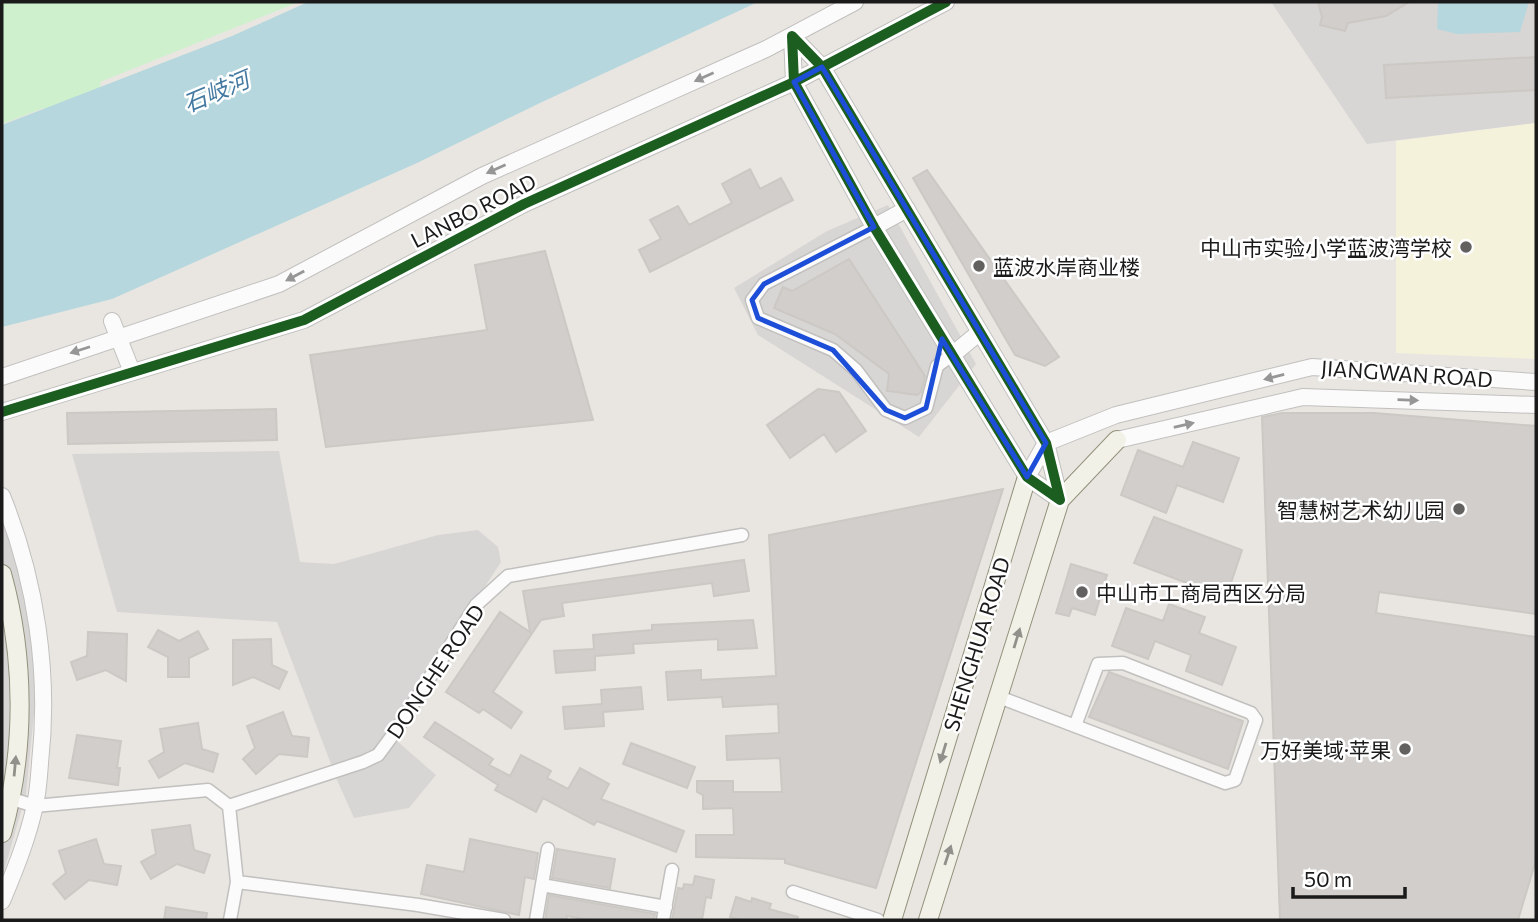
<svg xmlns="http://www.w3.org/2000/svg" width="1538" height="922" font-family="Commissioner,'Noto Sans SC',sans-serif">
	<rect width="100%" height="100%" fill="#e9e6e2"/>
	<path fill="#d8d6d4" d="M1271 2H1536V123L1367 144Z
		M888 205 976 364 919 437 758 335 734 288 827 231Z
		M279 451 300 562 334 564 438 535 478 530 498 547 501 562 389 734 436 775 409 808 354 818 337 780 277 622 117 612 72 454Z"/>
	<path fill="#f5f2db" d="M1536 123V359L1396 353V141Z"/>
	<path fill="#cff0cd" d="M3 2H299L100 82 103 98 54 117 44 108 2 124Z"/>
	<path fill="#b5d7dd" d="M308 2H758L542 102 417 163 112 299 2 327V125L232 36Z
		M1438 2H1529L1520 32 1457 34 1437 29Z"/>
	<path fill="#d6d5d4" d="M2 482 28 591 36 693 26 794 2 878Z"/>
	<path fill="#d1cecb" stroke="#ccc8c4" stroke-width="2" d="M1318 2H1409L1386 16 1348 23 1345 31 1320 25 1322 17Z
		M1536 57V90L1386 98 1384 65Z
		M750 169 760 189 781 178 793 200 650 272 639 250 661 239 650 220 678 206 689 225 732 203 722 184Z
		M927 170 1059 357 1045 366 1015 355 913 178Z
		M545 251 593 420 326 447 310 355 487 330 475 265Z
		M849 259 925 376 921 392 917 395 887 391 889 374 835 334 774 308 783 287 792 291Z
		M818 389 839 392 866 431 836 452 824 434 790 458 767 425Z
		M276 409 277 440 68 444 67 413Z
		M1282 413H1374L1536 426V614L1379 592 1376 613 1536 637V860L1518 920H1280L1262 417Z
		M1193 442 1239 458 1223 502 1177 485 1166 513 1121 495 1138 450 1183 467Z
		M1003 489 876 888 785 863V859L696 857V835H734L733 808 703 809V795L697 792V781H733V792H782L780 758 727 760 726 736 779 733 778 704 723 707 722 697 668 700 666 672 701 670V680L776 676 769 535Z
		M1154 517 1242 550 1226 598 1134 563Z
		M744 560 749 591 714 596 712 583 562 603 564 616 541 620 493 692 522 712 511 728 483 709 479 713 446 692 500 612 530 632 523 591Z
		M1071 564 1107 575 1095 615 1072 608 1069 616 1056 613Z
		M1169 604 1205 617 1199 633 1236 647 1222 685 1186 671 1191 655 1155 641 1148 659 1112 646 1126 608 1163 621Z
		M753 620 757 648 718 650V639L633 644 634 653 595 656V670L556 673 554 651 594 649 593 635 652 630V625Z
		M158 630 179 641 198 631 208 649 189 658V677H168V657L148 647Z
		M88 632 127 634 126 681 106 670 77 680 71 662 87 656Z
		M271 639 272 665 287 672 279 689 253 677 233 685V640Z
		M1109 672 1243 721 1228 769 1089 717Z
		M641 687 643 709 603 712 604 726 565 729 563 707 602 704 601 690Z
		M283 712 292 736 309 738 307 757 279 754 256 774 243 759 255 748 247 726Z
		M435 722 493 759 489 765 510 776 521 755 551 771 547 778 568 789 580 768 609 784 601 799 684 831 676 852 597 821 594 825 543 798 536 812 495 790 498 785 424 737Z
		M198 723 202 749 218 754 213 772 185 763 159 778 149 761 164 752 160 729Z
		M77 735 121 741 117 768H120L118 785 69 778Z
		M631 743 695 767 687 788 623 764Z
		M190 825 194 850 210 855 204 873 177 864 151 879 141 862 156 854 152 830Z
		M96 839 104 864 121 866 117 885 89 880 65 899 53 884 66 873 59 851Z
		M470 839 538 853 534 879 525 877 519 915 421 894 427 865 464 872Z
		M557 849 615 859 610 888 552 878Z
		M695 876 714 880 711 898 706 897 702 920H672L678 888 683 889 684 884 693 885Z
		M549 895 655 914 654 920H589L567 916 566 920H545Z
		M736 897 751 902 752 898 771 904 769 909 798 917 797 920H741L730 917Z
		M166 907 207 913 206 920H164Z"/>
	<g fill="none" stroke-linecap="round" stroke-linejoin="round">
		<defs>
			<path id="minor" d="M874 227 764 284 752 300 758 318 833 350 856 370 886 410 905 418 926 408 937 366 952 355
				M999 697 1225 783 1235 780 1256 720 1251 713 1123 663 1098 664 1075 726
				M12 799 35 806 208 790 229 806
				M229 806 363 762 378 755 395 732 476 605 508 576 742 535
				M229 806 237 882 230 920
				M237 882 418 905 504 920
				M542 885 666 907
				M793 892 878 920
				M536 920 548 849
				M663 920 672 870"/>
			<path id="tertiary" d="M792 36 822 67 1046 443 1060 500 1027 477 874 227 794 82Z
				M874 227 907 209
				M112 321 132 372
				M952 355 980 332
				M2 377 279 284 482 176 766 49 855 2
				M2 412 304 320 524 204 794 82 946 2
				M1117 440 1303 397 1536 405
				M1027 477 1046 443 1116 415 1312 367 1536 382
				M2 496C36 580 50 673 40 763 39 777 38 792 35 805 28 838 15 870 2 901"/>
			<path id="secondary" d="M2 574C25 657 26 750 2 833
				M892 920 1027 477
				M928 920 1060 500 1117 440"/>
		</defs>
		<use href="#minor" stroke="#c1c0be" stroke-width="15"/>
		<use href="#tertiary" stroke="#c1c0be" stroke-width="18"/>
		<use href="#secondary" stroke="#92917b" stroke-width="20"/>
		<use href="#minor" stroke="#fcfbfb" stroke-width="12"/>
		<use href="#tertiary" stroke="#fcfbfb" stroke-width="16"/>
		<use href="#secondary" stroke="#f2f1e8" stroke-width="18"/>
		<defs>
			<path id="cycleway" d="M792 36 822 67 1046 443 1060 500 1027 477 874 227 794 82Z
				M2 412 304 320 524 204 794 82 946 2"/>
		</defs>
		<use href="#cycleway" stroke="#fff" stroke-width="15"/>
		<use href="#cycleway" stroke="#1b5e20" stroke-width="10"/>
	</g>
	<defs><path id="oneway-solid" d="M-6-.8H1V-3.2L6.5 0L1 3.2V.8H-6Z" transform="scale(1.75)"/></defs>
	<g fill="#969696">
		<use href="#oneway-solid" transform="translate(704 77) rotate(156)"/>
		<use href="#oneway-solid" transform="translate(496 169) rotate(156)"/>
		<use href="#oneway-solid" transform="translate(295 276) rotate(152)"/>
		<use href="#oneway-solid" transform="translate(80 350) rotate(162)"/>
		<use href="#oneway-solid" transform="translate(1274 377) rotate(166)"/>
		<use href="#oneway-solid" transform="translate(1408 400) rotate(2)"/>
		<use href="#oneway-solid" transform="translate(1184 425) rotate(-13)"/>
	</g>
	<g fill="#91908b">
		<use href="#oneway-solid" transform="translate(1017 638) rotate(-73)"/>
		<use href="#oneway-solid" transform="translate(943 753) rotate(107)"/>
		<use href="#oneway-solid" transform="translate(15 766) rotate(-85)"/>
		<use href="#oneway-solid" transform="translate(948 855) rotate(-72)"/>
	</g>
	<path fill="none" stroke="#1d4ed8" stroke-width="5" stroke-linejoin="round" d="M822 67 1046 443 1027 477 942 339 926 408 905 418 886 410 833 350 758 318 752 300 764 284 874 227 794 82Z"/>
	<g fill="#626160" stroke="#fff" stroke-width="2.5">
		<circle cx="1466" cy="247" r="7"/>
		<circle cx="979" cy="266" r="7"/>
		<circle cx="1459" cy="509" r="7"/>
		<circle cx="1082" cy="592" r="7"/>
		<circle cx="1405" cy="749" r="7"/>
	</g>
	<g text-anchor="middle" dominant-baseline="central" stroke-width="5" stroke-linejoin="round" paint-order="stroke">
		<g font-size="21" fill="#1a1a1a" stroke="#fff">
			<text transform="translate(473 210) rotate(-27)">LANBO ROAD</text>
			<text transform="translate(1407 373) rotate(4)">JIANGWAN ROAD</text>
			<text transform="translate(976 644) rotate(-73)">SHENGHUA ROAD</text>
			<text transform="translate(435 671) rotate(-56)">DONGHE ROAD</text>
		</g>
		<g font-size="21" fill="#1a1a1a" stroke="#fff" text-anchor="end">
			<text x="1452" y="247">中山市实验小学蓝波湾学校</text>
			<text x="993" y="266" text-anchor="start">蓝波水岸商业楼</text>
			<text x="1445" y="509">智慧树艺术幼儿园</text>
			<text x="1096" y="592" text-anchor="start">中山市工商局西区分局</text>
			<text x="1391" y="749">万好美域·苹果</text>
		</g>
		<g font-size="23" font-style="italic" fill="#447aa1" stroke="#fff">
			<text transform="translate(216 91) rotate(-23)">石岐河</text>
		</g>
	</g>
	<rect width="1538" height="922" fill="none" stroke="#1a1a1a" stroke-width="7"/>
	<path d="M1293 887v10h112v-10" fill="none" stroke="#1a1a1a" stroke-width="3.5"/>
	<text x="1304" y="887" font-size="21" fill="#1a1a1a" stroke="#ffffff" stroke-width="5" paint-order="stroke">50 m</text>
</svg>
